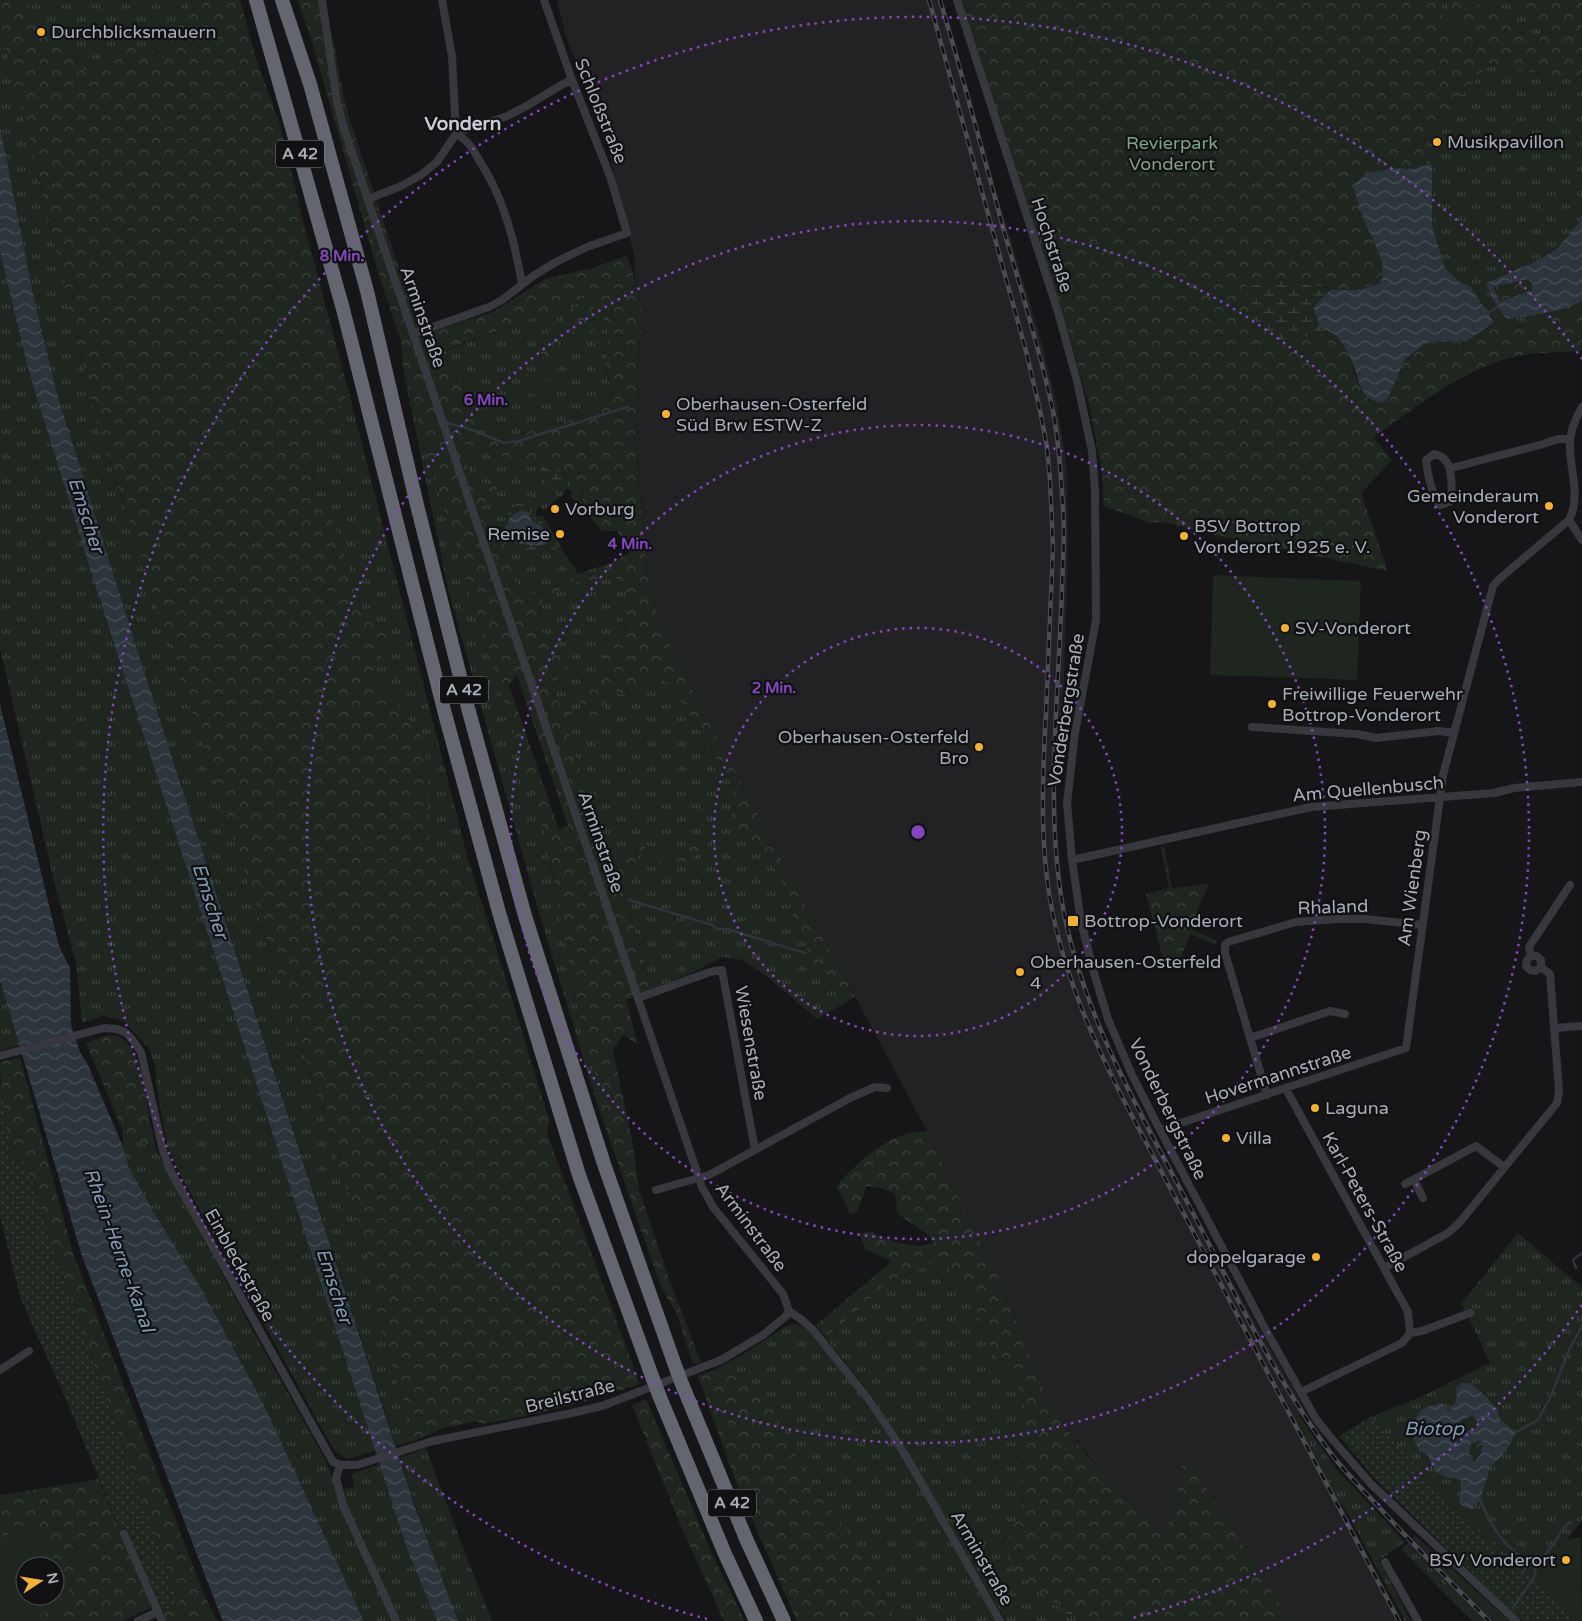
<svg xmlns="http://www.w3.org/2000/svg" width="1582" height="1621" font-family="'Varela Round',sans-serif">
	<defs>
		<pattern id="grass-tufts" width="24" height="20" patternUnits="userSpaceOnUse" patternTransform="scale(1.25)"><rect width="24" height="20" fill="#1e261f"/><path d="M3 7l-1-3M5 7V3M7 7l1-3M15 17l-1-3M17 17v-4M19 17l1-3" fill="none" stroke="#3c433d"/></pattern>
		<pattern id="forest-crowns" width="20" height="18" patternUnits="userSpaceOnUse" patternTransform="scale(1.25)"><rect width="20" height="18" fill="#1e261f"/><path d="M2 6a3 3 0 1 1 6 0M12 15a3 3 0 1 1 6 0" fill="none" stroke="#3c433d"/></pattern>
		<pattern id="wetland-marsh" width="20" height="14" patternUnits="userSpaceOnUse" patternTransform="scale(1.25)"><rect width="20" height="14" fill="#1e261f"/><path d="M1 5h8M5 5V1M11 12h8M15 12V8" fill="none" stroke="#3c433d"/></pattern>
		<pattern id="garden-dots" width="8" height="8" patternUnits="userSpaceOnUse" patternTransform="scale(1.25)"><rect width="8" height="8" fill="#1e261f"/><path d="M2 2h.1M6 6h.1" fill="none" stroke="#3c433d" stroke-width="1.8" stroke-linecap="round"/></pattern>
		<pattern id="water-waves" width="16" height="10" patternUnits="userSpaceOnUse" patternTransform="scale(1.25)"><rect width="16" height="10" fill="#2c353c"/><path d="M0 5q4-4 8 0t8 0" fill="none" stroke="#485056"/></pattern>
	</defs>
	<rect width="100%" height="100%" fill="#161618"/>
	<path fill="#222225" d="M557 0H941L992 178 1040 336 1057 405 1067 467 1068 552 1063 709 1057 754 1056 856 1066 917 1093 1008 1109 1044 1211 1244 1305 1410 1294 1418 1402 1621H1266L1174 1514 1163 1537 1145 1516 1123 1497 1064 1426 1046 1395 1035 1365 994 1270 927 1131 745 791 708 718 674 654 659 619 650 586 644 549 639 474 635 447 637 378 642 316 635 280V259L608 148 596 113 566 37Z
		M1413 1538 1428 1552 1498 1621H1485L1407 1544Z"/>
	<path fill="url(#grass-tufts)" fill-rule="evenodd" d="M26 0H193L160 53 129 46 87 73 27 3Z
		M1434 0H1444L1464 32 1454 40Z
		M1473 0H1509L1546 26 1537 42Z
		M0 27 29 137 98 427 308 1065 347 1190 373 1271 376 1316 416 1440 396 1446 136 646 58 397 34 299 0 126Z
		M1491 64 1526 71 1582 79V309L1508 330 1491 315 1481 303 1470 286 1460 282 1445 268 1432 225V164L1423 150 1427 129Z
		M0 252 28 369 97 591 376 1450 348 1459 334 1450 182 1178 167 1145 157 1089 155 1065 148 1047 123 1021 115 1018 102 1016 82 1023 76 964 53 877 0 648Z
		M588 297 602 314 608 331 606 368 612 392 600 408 567 421 545 426 520 435 502 436 480 417 445 357 448 350Z
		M403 369 432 472 545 833 576 1000 605 1109 597 1103 540 916 448 589Z
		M349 393 468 859 490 928 470 890 431 841 429 824 391 696 369 675 393 638 365 619 351 573 312 499 314 440Z
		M460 443 503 456 548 458 573 483 584 490 582 507 571 497 572 491 566 489 563 495 544 510 540 507 537 509 536 514 538 517 543 516 563 551 576 569 577 574 608 564 601 572H589L578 582 616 577 627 589 628 604 620 614 627 635 618 643 634 693 651 677 668 682 691 716 731 783 734 805 731 824 739 835 768 857 790 896 794 927 806 942 808 958 818 979 842 990 849 998 817 1019 765 975 743 960 722 957 690 974 652 989 621 881 632 846 619 870 599 828 566 725 572 713 560 704 549 683 562 651 546 639 537 621 543 600 562 588 559 584 539 595 520 591 504 543 475 511 472 480ZM706 838 673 866 665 851C682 850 693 848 706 838Z
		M0 980 19 1045 0 1051Z
		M123 1132 156 1150 252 1329 327 1463 337 1490 354 1487 352 1474 380 1464 408 1552 437 1621H364L264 1405 201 1288 159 1221 128 1166 123 1147Z
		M1518 1233 1582 1287V1520L1536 1581 1476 1529 1370 1417 1418 1398 1490 1363 1470 1320 1461 1304ZM1471 1383 1488 1397 1497 1409 1500 1419 1516 1432 1490 1468 1480 1499 1472 1509 1459 1503 1461 1480 1433 1467 1427 1454 1429 1404 1443 1403 1448 1411 1455 1405 1458 1394Z
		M943 1259 953 1275 969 1287 980 1321 994 1354 1015 1380 1025 1402 1021 1421 1024 1506 1008 1537 1102 1621H1006L896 1433 872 1396 826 1338 890 1281Z
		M793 1324C808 1325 817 1342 826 1352 895 1433 944 1529 996 1621H896L868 1561 800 1466 764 1388 716 1369 750 1350 786 1326Z
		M1298 1414 1336 1469 1405 1542 1379 1560 1411 1621H1405L1349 1516 1335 1495 1294 1418Z
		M426 1448 463 1548 492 1621H458C436 1567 417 1513 400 1458Z
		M1415 1535 1509 1621H1498L1413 1538Z
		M1407 1544 1485 1621H1472L1401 1549Z"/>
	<path fill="url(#forest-crowns)" fill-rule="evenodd" d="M0 0H26L27 3 87 73 129 46 160 53 193 0H240L256 58 280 125 303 221 349 393 314 440 312 499 334 524 351 573 365 619 393 638 370 675 391 696 426 742 429 824 431 841 470 890 490 928 549 1119 547 1133 640 1384C588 1402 536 1415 483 1424L476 1421 442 1429 416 1440 376 1316 373 1271 347 1190 308 1065 98 427 29 137 0 27Z
		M297 0H322L334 44 344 99 349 117 421 335 493 312 545 279 593 268 627 255 635 280 642 316 637 378 635 447 639 474 644 549 650 586 659 619 674 654 708 718 745 791 855 997 817 1019 849 998 842 990 818 979 808 958 806 942 794 927 790 896 768 857 739 835 730 824 734 805 731 783 691 716 668 682 651 677 634 693 620 695 604 682V654L627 635 620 613 628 604 627 589 615 577 578 582 567 587 565 580 589 572H601L608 564 629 553 617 531H602L582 507 584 490 573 483 548 458 528 464 460 443 472 480 498 486 490 503 475 511 504 543 520 591 539 595 560 584 562 589 543 600 537 621 546 639 562 651 570 665 557 679 549 683 560 704 572 713 566 725 599 828 618 869 632 846H646L621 882 652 989 626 1000 638 1044 623 1035 613 1050 633 1145 639 1190 672 1287 701 1362 693 1364 677 1315 661 1287 597 1103 604 1108 576 1000 545 833 432 472 403 369 401 342 376 266 311 38ZM588 297 602 314 608 331 606 368 612 392 600 408 567 421 545 426 520 435 502 436 480 417 445 358 448 349ZM517 675 568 826 559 830 509 685Z
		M960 0H1434L1454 40 1464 32 1444 0H1473L1537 42 1546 26 1509 0H1582V79L1526 71 1491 64 1427 129 1423 150 1432 164 1412 169 1394 168 1366 227C1375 243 1389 265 1380 283L1350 292 1281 279 1246 287 1279 343 1329 331C1352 342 1351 376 1364 394 1367 397 1370 399 1373 402L1388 398 1405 359 1428 342 1466 341 1492 319 1491 315 1508 330 1582 309V351C1563 352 1543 352 1524 355 1468 364 1419 406 1373 437L1392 460 1361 493 1388 571 1215 535 1162 522 1150 523 1104 506 1102 471 1089 404 1062 311 1001 130Z
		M1527 279 1532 283V290L1500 302 1493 288Z
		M580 304 593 307 599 326 583 338 562 325 566 311Z
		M553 329 571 341 567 350 550 362 543 358 540 350 545 345 542 334Z
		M591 688 602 693 606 704 594 721H586C579 713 579 704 581 693Z
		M706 838 709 842C702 853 687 864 673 866 669 867 662 864 658 863L666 851C682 850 693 848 706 838Z
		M1161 847H1164L1172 888 1209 884 1199 906 1192 930 1217 941 1215 945 1191 934 1179 961 1163 959 1146 894 1169 888Z
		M107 1035C110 1036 116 1035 119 1037 142 1046 145 1095 149 1116 151 1127 154 1139 156 1150L123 1132 86 1043Z
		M20 1057 73 1253 204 1594 217 1621H166L162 1611 179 1603 82 1331 26 1164 11 1156C7 1125 0 1094 0 1062Z
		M927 1131 994 1270 1035 1365 1046 1395 1064 1426 1087 1455 1123 1497 1145 1516 1162 1536 1174 1513 1184 1453 1290 1621H1101L1068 1614 1028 1583 1008 1563V1537L1024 1506 1021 1421 1025 1402 1015 1380 994 1354 980 1321 969 1287 953 1275 943 1259 890 1281 826 1338 816 1325 892 1261 865 1249 860 1235 869 1231C890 1241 911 1250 934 1243L927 1234 898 1214 895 1194 880 1188 866 1186 858 1211 851 1215 836 1186C863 1158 886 1133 927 1131Z
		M716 1369 764 1388 800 1466 868 1561 896 1621H797L735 1480 698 1376Z
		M646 1399 713 1556 745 1621H724L679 1522 632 1405Z
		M1472 1415 1481 1425 1465 1433 1461 1443 1452 1437 1454 1425Z
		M1480 1441 1483 1444 1480 1455 1474 1462 1469 1456 1471 1443Z
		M98 1479 152 1607 122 1621H0V1495ZM25 1566H55V1596H25Z"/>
	<path fill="url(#wetland-marsh)" fill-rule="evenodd" d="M1281 279 1331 289 1313 309 1320 327 1329 331 1279 343C1257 324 1249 318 1246 287Z
		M545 466 570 483 569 486 564 485 560 492 554 493 539 473 541 468Z
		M537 495 542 497 543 501 531 512V517C535 520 538 520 542 522 547 526 551 536 552 541L555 543 557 548 553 552C542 553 529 554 518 550 512 547 508 542 506 536 498 510 518 503 537 495ZM527 512C531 526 543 528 548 541L542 545 518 543Z"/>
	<path fill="url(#garden-dots)" d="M0 1083 6 1119 11 1156 26 1164 82 1331 179 1603 162 1611 152 1607 62 1390 21 1300 0 1217Z
		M1370 1417 1476 1529 1553 1596 1578 1621H1522L1375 1479 1339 1436Z"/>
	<path fill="#1e261f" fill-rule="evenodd" d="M521 376 552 381 549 397 519 392Z
		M1213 575 1361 581 1357 680 1210 675Z
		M37 1522 73 1600 27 1621H0V1539ZM25 1566H55V1596H25Z
		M87 1536 99 1564 83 1571 71 1544Z
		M1581 1537 1582 1621H1577L1536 1581 1566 1540Z"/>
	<path fill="url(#water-waves)" fill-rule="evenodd" d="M0 126 34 299 58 397 136 646 415 1507 458 1621H437L408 1552 97 591 28 369 0 252Z
		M1432 164V225L1445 268 1460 282 1470 286 1481 303 1489 312 1493 323 1466 341 1428 342 1405 359 1388 398 1383 403C1361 401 1360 384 1354 367 1350 357 1343 341 1334 334 1330 331 1324 329 1320 327L1313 308 1331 289C1352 292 1361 290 1380 283 1389 264 1374 244 1367 227 1361 214 1357 200 1353 186L1366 174 1394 168 1412 169Z
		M1582 219V301C1560 313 1532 315 1507 319 1498 309 1490 296 1486 283L1531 264 1557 249ZM1527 279 1532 283V290L1500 302 1493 287Z
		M522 510 528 512C530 520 533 523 541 525L546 537 547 544C538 546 525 546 516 542 512 540 511 537 509 533 504 521 511 514 522 510Z
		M0 704 59 946 70 968 71 1025 80 1052 88 1065 123 1147 128 1166 159 1221 201 1288 264 1405 364 1621H223L218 1609 82 1256 0 980Z
		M1462 1383H1471L1488 1398 1497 1409 1500 1419 1516 1432 1507 1450 1490 1468 1480 1500 1472 1509 1466 1508 1459 1503 1461 1480C1439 1476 1436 1475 1427 1454L1419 1451C1417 1446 1413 1438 1413 1432 1414 1412 1424 1405 1443 1403L1448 1411C1456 1404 1458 1398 1456 1388ZM1472 1415 1480 1425 1465 1433 1461 1443 1452 1437 1454 1425ZM1480 1441 1483 1444 1480 1455 1474 1462 1469 1456 1471 1443Z"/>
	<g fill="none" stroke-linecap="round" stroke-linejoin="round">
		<path stroke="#2c353c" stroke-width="2.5" d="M1489 312 1498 307
			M446 423 467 428 504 443 518 441 628 407
			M629 900 712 925 717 929H727L805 953
			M1576 1268 1573 1260 1582 1253
			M1516 1432 1538 1420 1551 1396 1569 1350 1582 1326
			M1480 1500C1489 1520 1499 1540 1517 1554 1524 1559 1530 1563 1536 1569
			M1513 1608 1534 1577 1538 1560 1546 1554 1566 1525 1571 1522"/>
		<path stroke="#37383d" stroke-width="8" d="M322 0 337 102 344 129 469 500 702 1187 713 1207 783 1294 789 1311 802 1320 814 1331 869 1400 890 1431 910 1463 1000 1621
			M442 0 452 56 456 134
			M957 0 1058 312 1077 381 1092 451 1095 490 1096 620 1075 733 1067 803 1072 860 1081 922 1094 973 1108 1019 1132 1075 1160 1130 1268 1334 1316 1419 1332 1439 1371 1484 1516 1621
			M456 134C468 140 473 149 479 160 504 198 514 240 522 283
			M368 199 399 187 421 175 437 162 456 134 468 128 505 117 523 108 563 84 572 80
			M413 334 489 307 502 300 533 276 556 262 587 247 627 233 610 176 572 80 544 0
			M1582 407C1577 415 1571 430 1570 440 1568 466 1582 495 1569 520L1582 540
			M1434 454C1454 457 1451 482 1452 497L1451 501 1440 505C1432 497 1427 471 1426 460Z
			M1451 468 1540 445 1558 439H1570
			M1252 727 1357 734 1376 738 1439 731 1454 733
			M1072 860 1311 807 1494 793 1514 788 1582 782
			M1531 956 1529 947 1570 885
			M638 998 710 972 722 970 755 1150
			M1555 1028 1582 1026
			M1250 1038 1225 953V945L1228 942 1296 922 1337 919H1365L1422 925
			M0 1056 104 1028 117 1029 125 1032 131 1038 141 1052 163 1151 170 1170 329 1455 333 1462 340 1465H357L433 1441 572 1413 602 1406 721 1360 763 1335 785 1317 789 1311
			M1286 1089 1408 1312 1410 1333
			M1267 1095 1250 1038 1330 1011 1345 1014
			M1160 1130 1406 1048 1443 775 1493 586 1498 580 1569 520
			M1414 1180 1423 1198
			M1405 1184 1476 1146 1504 1167
			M656 1190 709 1175 850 1098 875 1087 887 1088
			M1384 1268 1448 1233 1460 1222 1557 1103 1559 1091 1550 974 1541 967V960L1537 956H1531L1527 960 1526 966 1530 970 1536 971 1541 967
			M0 1370 29 1351
			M1301 1392 1402 1343 1410 1333 1422 1331 1470 1313
			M340 1465 336 1478 343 1505 396 1621
			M124 1534 162 1621
			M1385 1562 1418 1621
			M138 1621 158 1612"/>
		<path stroke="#63666e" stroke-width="14" d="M256 0 343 309 445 714 500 916 579 1175 653 1379
			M282 0 310 84 367 291 416 501 468 708 525 916 605 1167 677 1371
			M682 1384 747 1541 784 1621
			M659 1395 725 1554 756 1621"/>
		<defs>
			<path id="rail" d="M929 0 1026 351 1041 415 1047 448 1050 480 1053 547C1051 603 1048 658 1046 713 1042 784 1039 855 1055 924 1069 985 1094 1041 1122 1097L1399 1621
				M940 0C963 76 983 154 1004 231 1021 290 1040 350 1053 411 1059 442 1061 475 1063 508 1065 534 1063 561 1062 587 1059 697 1043 816 1066 923 1089 1028 1145 1121 1194 1215 1237 1298 1279 1386 1336 1460 1349 1476 1364 1491 1378 1506 1414 1546 1452 1583 1489 1621"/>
		</defs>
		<use href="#rail" stroke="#4a4c52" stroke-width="4.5"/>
		<use href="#rail" stroke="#111113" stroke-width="2.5" stroke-dasharray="8" stroke-linecap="butt"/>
		<path stroke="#63666e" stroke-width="14" d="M677 1371 682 1384
			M653 1379 659 1395"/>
	</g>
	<g fill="none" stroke="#8446be" stroke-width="2.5" stroke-dasharray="2.5 5">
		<circle cx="918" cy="832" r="204"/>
		<circle cx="918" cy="832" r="407"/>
		<circle cx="918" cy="832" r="611"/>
		<path d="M1582 1305A815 815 0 0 1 1129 1619M707 1619A815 815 0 1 1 1582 359"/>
	</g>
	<g fill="#f2b134" stroke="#111113" stroke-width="2">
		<circle cx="41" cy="32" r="5"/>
		<circle cx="1437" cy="142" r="5"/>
		<circle cx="666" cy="414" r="5"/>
		<circle cx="1549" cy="506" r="5"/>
		<circle cx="555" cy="509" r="5"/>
		<circle cx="560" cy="534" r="5"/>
		<circle cx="1184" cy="536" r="5"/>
		<circle cx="1285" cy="628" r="5"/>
		<circle cx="1272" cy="704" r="5"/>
		<circle cx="979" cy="747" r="5"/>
		<rect x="1067" y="915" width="12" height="12" rx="2.5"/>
		<circle cx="1020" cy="972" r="5"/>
		<circle cx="1315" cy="1108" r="5"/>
		<circle cx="1226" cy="1138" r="5"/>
		<circle cx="1316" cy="1257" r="5"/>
		<circle cx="1566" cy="1560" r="5"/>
	</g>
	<g text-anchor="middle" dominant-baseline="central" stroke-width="4.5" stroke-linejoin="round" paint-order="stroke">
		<g fill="#111113" stroke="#7b7e86" stroke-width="1">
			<rect x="276" y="140.5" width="48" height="27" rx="4"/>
			<rect x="440" y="676.5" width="48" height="27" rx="4"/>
			<rect x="708" y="1489.5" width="48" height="27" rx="4"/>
		</g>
		<g font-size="16" font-weight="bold" fill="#a8adb8">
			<text x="300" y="154">A 42</text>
			<text x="464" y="690">A 42</text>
			<text x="732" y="1503">A 42</text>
		</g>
		<g font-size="18" fill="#a8adb8" stroke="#111113" text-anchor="start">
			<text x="51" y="32">Durchblicksmauern</text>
			<text x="1447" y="142">Musikpavillon</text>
			<text x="676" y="404">Oberhausen-Osterfeld<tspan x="676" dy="21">Süd Brw ESTW-Z</tspan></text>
			<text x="1539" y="496" text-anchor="end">Gemeinderaum<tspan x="1539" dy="21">Vonderort</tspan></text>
			<text x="565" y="509">Vorburg</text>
			<text x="1194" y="526">BSV Bottrop<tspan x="1194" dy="21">Vonderort 1925 e. V.</tspan></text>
			<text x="550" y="534" text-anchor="end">Remise</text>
			<text x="1295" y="628">SV-Vonderort</text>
			<text x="1282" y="694">Freiwillige Feuerwehr<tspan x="1282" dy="21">Bottrop-Vonderort</tspan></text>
			<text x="969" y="737" text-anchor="end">Oberhausen-Osterfeld<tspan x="969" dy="21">Bro</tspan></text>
			<text x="1084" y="921">Bottrop-Vonderort</text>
			<text x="1030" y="962">Oberhausen-Osterfeld<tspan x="1030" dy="21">4</tspan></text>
			<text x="1325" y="1108">Laguna</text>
			<text x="1236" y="1138">Villa</text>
			<text x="1306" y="1257" text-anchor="end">doppelgarage</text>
			<text x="1556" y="1560" text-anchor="end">BSV Vonderort</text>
		</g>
		<g font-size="18" fill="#a8adb8" stroke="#111113">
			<text transform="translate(601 111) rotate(68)">Schloßstraße</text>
			<text transform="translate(1052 245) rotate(72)">Hochstraße</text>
			<text transform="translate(423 317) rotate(71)">Arminstraße</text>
			<text transform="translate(1066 710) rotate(-81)">Vonderbergstraße</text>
			<text transform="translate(1368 789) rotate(-5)">Am Quellenbusch</text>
			<text transform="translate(601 842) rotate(71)">Arminstraße</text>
			<text transform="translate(1412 888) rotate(-82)">Am Wienberg</text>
			<text transform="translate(1333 907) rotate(-2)">Rhaland</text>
			<text transform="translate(751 1043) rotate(80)">Wiesenstraße</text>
			<text transform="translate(1278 1075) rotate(-18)">Hovermannstraße</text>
			<text transform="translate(1168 1109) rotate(64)">Vonderbergstraße</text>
			<text transform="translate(1365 1202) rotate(61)">Karl-Peters-Straße</text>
			<text transform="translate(751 1227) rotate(53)">Arminstraße</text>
			<text transform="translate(240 1265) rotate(61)">Einbleckstraße</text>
			<text transform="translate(570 1396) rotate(-14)">Breilstraße</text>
			<text transform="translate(982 1558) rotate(60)">Arminstraße</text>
		</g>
		<g font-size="18" fill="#7fa381" stroke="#111113">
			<text x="1172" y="143">Revierpark<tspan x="1172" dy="21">Vonderort</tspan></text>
		</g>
		<g font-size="19" font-weight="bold" fill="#c9ccd4" stroke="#111113">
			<text x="463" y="124">Vondern</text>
		</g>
		<g font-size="19" font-style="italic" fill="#7f9bb3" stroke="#111113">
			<text transform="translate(86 515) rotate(72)">Emscher</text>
			<text transform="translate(210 901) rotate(72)">Emscher</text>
			<text transform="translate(119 1250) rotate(70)">Rhein-Herne-Kanal</text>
			<text transform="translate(334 1286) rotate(72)">Emscher</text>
			<text x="1434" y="1429">Biotop</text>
		</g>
	</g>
	<circle cx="918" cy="832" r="8" fill="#8446be" stroke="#111113" stroke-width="2.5"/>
	<g font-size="15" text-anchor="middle" font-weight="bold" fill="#8446be" stroke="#111113" stroke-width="4.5" stroke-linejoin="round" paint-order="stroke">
		<text x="342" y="261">8 Min.</text>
		<text x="486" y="405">6 Min.</text>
		<text x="630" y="549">4 Min.</text>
		<text x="774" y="693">2 Min.</text>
	</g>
	<g transform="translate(40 1581) rotate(78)"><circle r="24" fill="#111113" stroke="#4d4f55"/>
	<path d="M0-4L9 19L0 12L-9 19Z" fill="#f2b134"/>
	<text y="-8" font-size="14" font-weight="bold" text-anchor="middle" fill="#a8adb8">N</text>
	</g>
</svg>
